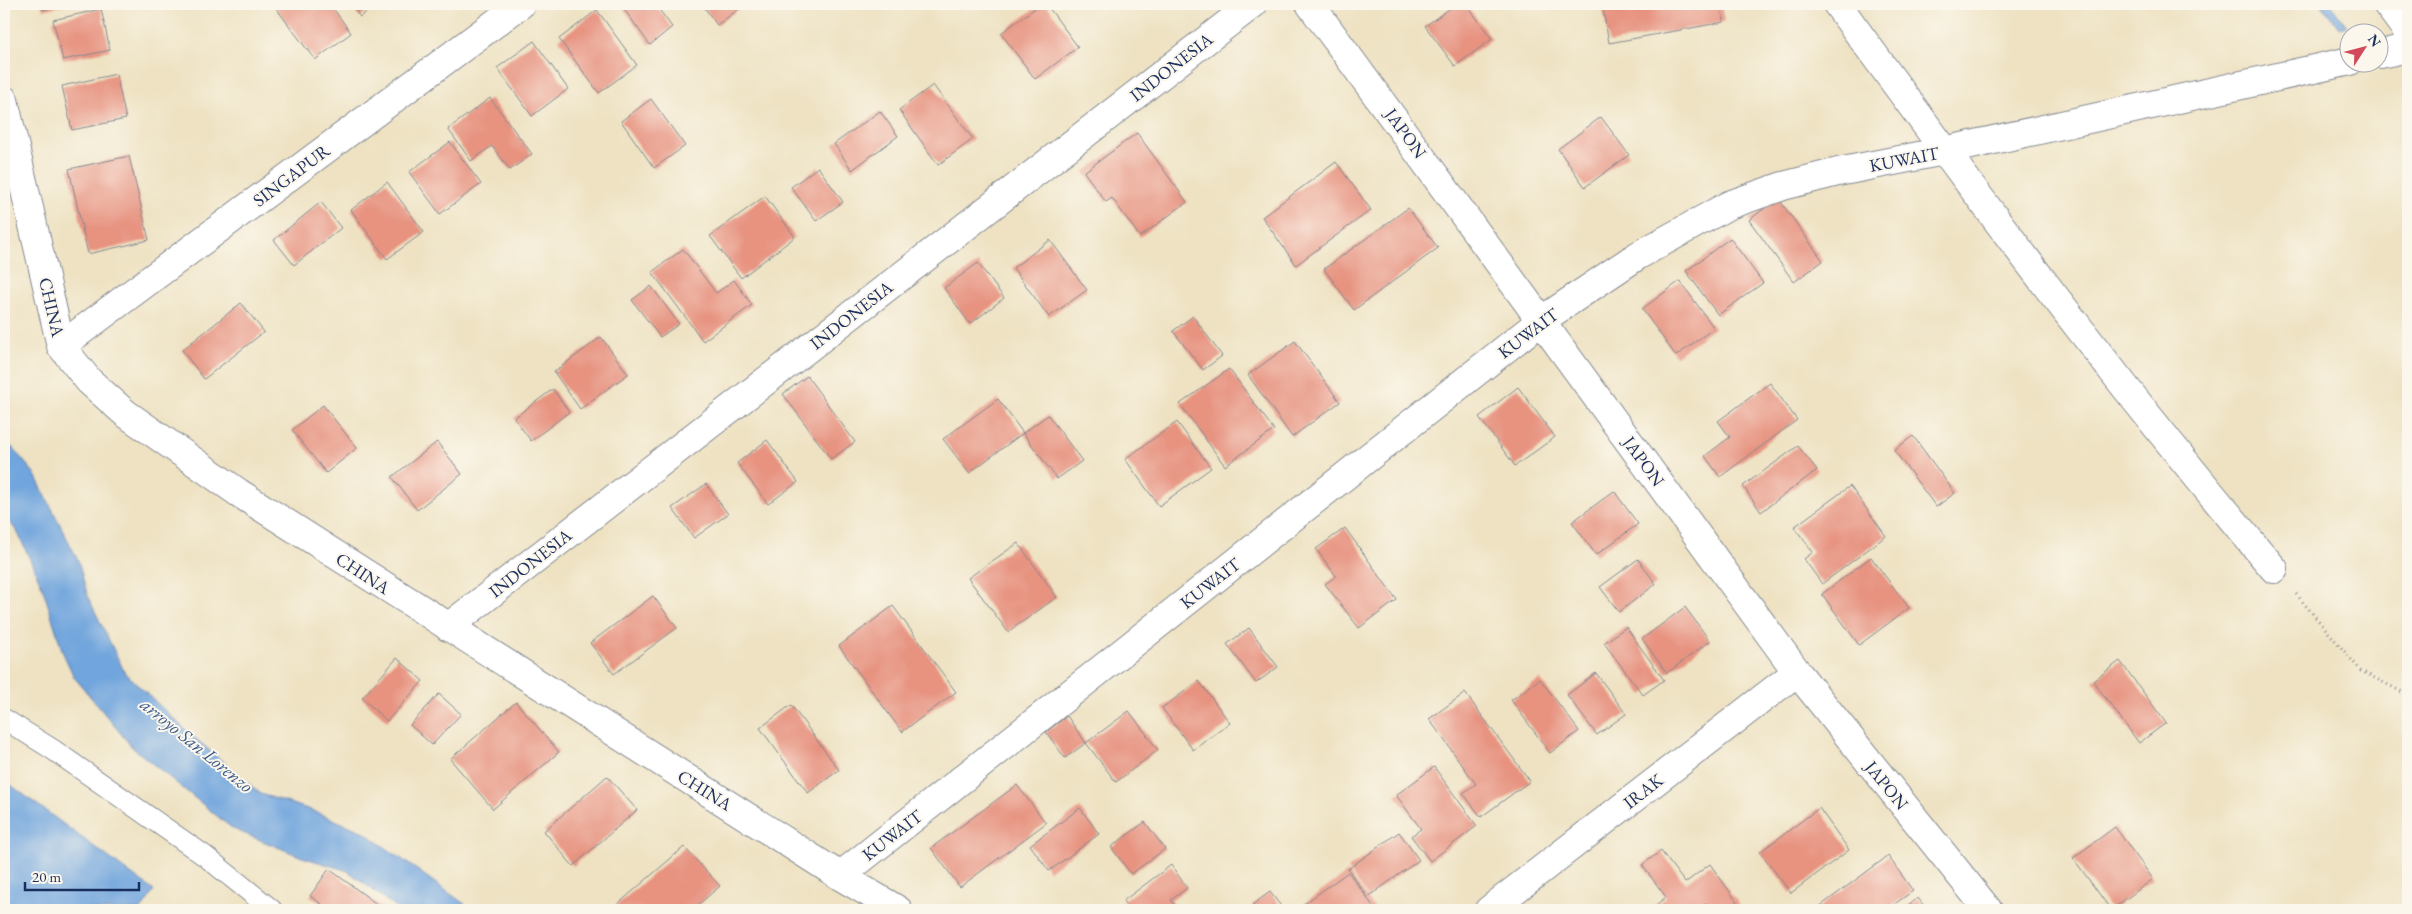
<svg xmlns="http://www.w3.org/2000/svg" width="2412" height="914" font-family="'EB Garamond',serif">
	<rect width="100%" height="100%" fill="#fbf7ec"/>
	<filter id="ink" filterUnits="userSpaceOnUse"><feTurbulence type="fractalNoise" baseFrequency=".02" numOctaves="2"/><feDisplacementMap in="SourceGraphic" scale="10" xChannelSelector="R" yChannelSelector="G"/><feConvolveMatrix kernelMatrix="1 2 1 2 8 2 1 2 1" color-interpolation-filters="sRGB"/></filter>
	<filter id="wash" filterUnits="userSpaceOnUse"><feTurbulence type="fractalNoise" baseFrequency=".0096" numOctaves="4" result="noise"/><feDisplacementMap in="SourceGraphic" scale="20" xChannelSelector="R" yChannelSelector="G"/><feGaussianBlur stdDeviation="1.12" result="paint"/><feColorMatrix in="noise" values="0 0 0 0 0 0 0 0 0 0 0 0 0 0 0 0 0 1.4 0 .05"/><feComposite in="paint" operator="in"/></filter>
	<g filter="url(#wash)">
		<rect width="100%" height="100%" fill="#eee2c2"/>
		<path fill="#71a5dd" stroke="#466a9e" d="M2321 4H2331L2347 26 2339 28Z
			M4 438 34 473 78 560 88 597 125 673 189 733 261 794 311 810 364 832 473 910H399L348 871 302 857 233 829 132 747 74 677 63 653 42 586 17 531 4 516Z
			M4 780 154 891 141 910H4Z"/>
		<g id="blocks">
			<path fill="#e79380" d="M41 4H66V5L43 10Z
				M282 4H330L351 33 315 60 276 8Z
				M350 4H377L360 17Z
				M623 4H655L672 27 650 45 621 5Z
				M702 4H746L717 25Z
				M1041 4H1046L1078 47 1035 79 1001 33Z
				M1456 4H1466L1492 39 1455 66 1425 26Z
				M1602 4H1721L1724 22 1609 43Z
				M101 9 110 50 63 60 53 20Z
				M597 10 637 65 599 93 559 39Z
				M534 41 568 89 532 116 497 68Z
				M116 74 126 119 72 130 62 86Z
				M933 85 973 139 938 165 899 110Z
				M490 98 532 154 510 170 492 146 471 161 448 129Z
				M651 99 685 146 654 168 621 121Z
				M880 111 898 136 852 170 834 144Z
				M1601 117 1629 155 1585 187 1558 149Z
				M1137 133 1187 202 1140 237 1112 198 1106 202 1084 172Z
				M450 142 481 184 440 214 409 172Z
				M129 156 149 240 88 254 69 169Z
				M1336 162 1371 210 1296 265 1262 217Z
				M818 167 843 202 816 221 791 187Z
				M387 182 424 232 387 259 351 210Z
				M765 196 795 237 741 278 710 236Z
				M1778 198 1823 261 1794 282 1749 220Z
				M321 202 341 228 294 265 274 240Z
				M1408 208 1438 248 1354 310 1324 269Z
				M1730 238 1763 283 1718 315 1686 271Z
				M1050 240 1087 290 1049 317 1013 268Z
				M683 249 716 293 734 280 752 305 703 341 652 272Z
				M978 263 1004 298 970 324 944 288Z
				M1680 281 1714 328 1676 356 1642 309Z
				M651 286 679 324 660 337 632 300Z
				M241 303 264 332 204 379 182 350Z
				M1193 316 1222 356 1203 370 1173 331Z
				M601 337 628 374 580 409 554 372Z
				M1295 341 1340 402 1292 437 1248 375Z
				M1229 369 1274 430 1225 466 1180 404Z
				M807 376 855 442 831 459 783 394Z
				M1770 383 1797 420 1720 477 1705 456 1730 437 1718 421Z
				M1518 387 1555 437 1515 466 1479 417Z
				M553 389 569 412 531 441 514 418Z
				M998 399 1023 433 969 473 943 439Z
				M323 405 357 448 326 473 292 430Z
				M1048 415 1082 461 1057 479 1023 433Z
				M1177 422 1211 468 1159 506 1125 459Z
				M1913 436 1955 493 1936 507 1894 450Z
				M767 440 798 482 768 504 737 463Z
				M437 442 462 474 417 510 392 477Z
				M1798 446 1817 470 1761 512 1743 486Z
				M706 484 728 514 694 538 672 508Z
				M1850 486 1886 536 1822 584 1804 559 1813 552 1794 527Z
				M1614 491 1638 524 1596 555 1572 522Z
				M1345 528 1397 600 1359 628 1325 584 1336 576 1316 549Z
				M1018 543 1057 597 1008 632 968 578Z
				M1871 557 1909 608 1859 645 1822 594Z
				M1638 559 1656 584 1619 612 1600 587Z
				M653 596 677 628 614 674 590 643Z
				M893 606 956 692 902 732 839 646Z
				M1685 607 1710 641 1667 673 1642 639Z
				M1626 627 1664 680 1643 695 1604 643Z
				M1249 628 1278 667 1256 683 1227 644Z
				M397 658 423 681 387 721 362 698Z
				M2120 661 2166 723 2139 743 2093 681Z
				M1596 673 1626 714 1597 735 1567 695Z
				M1540 679 1579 731 1550 753 1511 700Z
				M1199 681 1230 723 1193 750 1162 708Z
				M1465 693 1530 781 1481 817 1463 793 1476 784 1429 719Z
				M439 694 461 714 432 745 410 725Z
				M516 702 559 752 493 809 450 759Z
				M791 705 839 770 808 793 760 728Z
				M1129 711 1158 750 1116 782 1086 743 1065 758 1046 732 1067 716 1086 743Z
				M1434 767 1477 826 1430 861 1411 836 1421 829 1396 795Z
				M607 776 637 810 573 866 544 831Z
				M1017 785 1046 823 960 887 931 848Z
				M1080 808 1099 834 1049 871 1030 845Z
				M1819 808 1849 850 1791 893 1760 852Z
				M1145 822 1165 849 1131 874 1111 847Z
				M2115 827 2153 879 2111 910 2073 858Z
				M1399 832 1419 860 1368 897 1348 869Z
				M684 847 720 886 692 910H611Z
				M1661 851 1685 883 1710 864 1743 910H1711L1706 903 1697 910H1654L1652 908 1666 897 1642 865Z
				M1888 856 1913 891 1886 910H1815Z
				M1171 865 1187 888 1171 900 1179 910H1130L1123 901Z
				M329 869 385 910H330L310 896Z
				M1348 872 1376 910H1298L1297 909Z
				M1270 892 1284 910H1256L1252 905Z
				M1918 898 1927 910H1901Z"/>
		</g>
	</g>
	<g filter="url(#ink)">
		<use href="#blocks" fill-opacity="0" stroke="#848890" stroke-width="1"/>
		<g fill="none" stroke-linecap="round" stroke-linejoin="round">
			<defs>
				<path id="lane" d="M4 719 52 749 205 856 272 910"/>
				<path id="street" d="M1310 4 1797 672 1988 910
					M1837 4C1977 196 2120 388 2274 569
					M2387 4 2408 32
					M2380 54 2408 48
					M4 100 61 346 89 381 125 413 239 493 840 876 898 910
					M61 346 521 4
					M448 627 1253 4
					M840 876 1542 320 1637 256 1729 205 1783 186 1838 172 1944 151 2350 61
					M1489 910 1797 672"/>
			</defs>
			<use href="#lane" stroke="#848890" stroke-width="22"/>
			<use href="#street" stroke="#848890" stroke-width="30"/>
			<path stroke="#848890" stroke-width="3" stroke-dasharray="1 4" stroke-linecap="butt" d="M2296 594 2361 671 2408 695"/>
			<use href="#lane" stroke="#fff" stroke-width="20"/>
			<use href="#street" stroke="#fff" stroke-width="28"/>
		</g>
	</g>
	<g text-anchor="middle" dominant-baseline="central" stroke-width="4" stroke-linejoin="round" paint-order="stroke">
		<g font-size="18" fill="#1b2f5e" stroke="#fbf7ec">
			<text transform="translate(1171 67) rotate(-38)">INDONESIA</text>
			<text transform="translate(1406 133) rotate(54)">JAPON</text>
			<text transform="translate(1904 159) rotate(-11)">KUWAIT</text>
			<text transform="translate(291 175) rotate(-37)">SINGAPUR</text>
			<text transform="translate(52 307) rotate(77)">CHINA</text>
			<text transform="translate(851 315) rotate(-38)">INDONESIA</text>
			<text transform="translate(1528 333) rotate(-37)">KUWAIT</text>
			<text transform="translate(1644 461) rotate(54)">JAPON</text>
			<text transform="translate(530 563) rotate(-38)">INDONESIA</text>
			<text transform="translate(363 573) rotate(33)">CHINA</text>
			<text transform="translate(1210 583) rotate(-38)">KUWAIT</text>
			<text transform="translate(1887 785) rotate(51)">JAPON</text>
			<text transform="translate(705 790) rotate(32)">CHINA</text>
			<text transform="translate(1643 791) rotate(-38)">IRAK</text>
			<text transform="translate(892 835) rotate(-38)">KUWAIT</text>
		</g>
		<g font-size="19" font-style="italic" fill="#39588a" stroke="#fbf7ec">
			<text transform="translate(197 745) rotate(39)">arroyo San Lorenzo</text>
		</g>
	</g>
	<rect width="2412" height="914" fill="none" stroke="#fbf7ec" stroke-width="20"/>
	<g transform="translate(2364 48) rotate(54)"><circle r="24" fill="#fbf7ec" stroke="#a1a7b3"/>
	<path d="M0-4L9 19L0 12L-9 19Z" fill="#d1495b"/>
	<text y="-8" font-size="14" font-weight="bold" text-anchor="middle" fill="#1b2f5e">N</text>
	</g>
	<path d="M25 882v8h114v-8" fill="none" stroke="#1b2f5e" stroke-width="2.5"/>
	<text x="32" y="882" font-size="15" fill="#1b2f5e" stroke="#fbf7ec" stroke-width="4" paint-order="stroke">20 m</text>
</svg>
